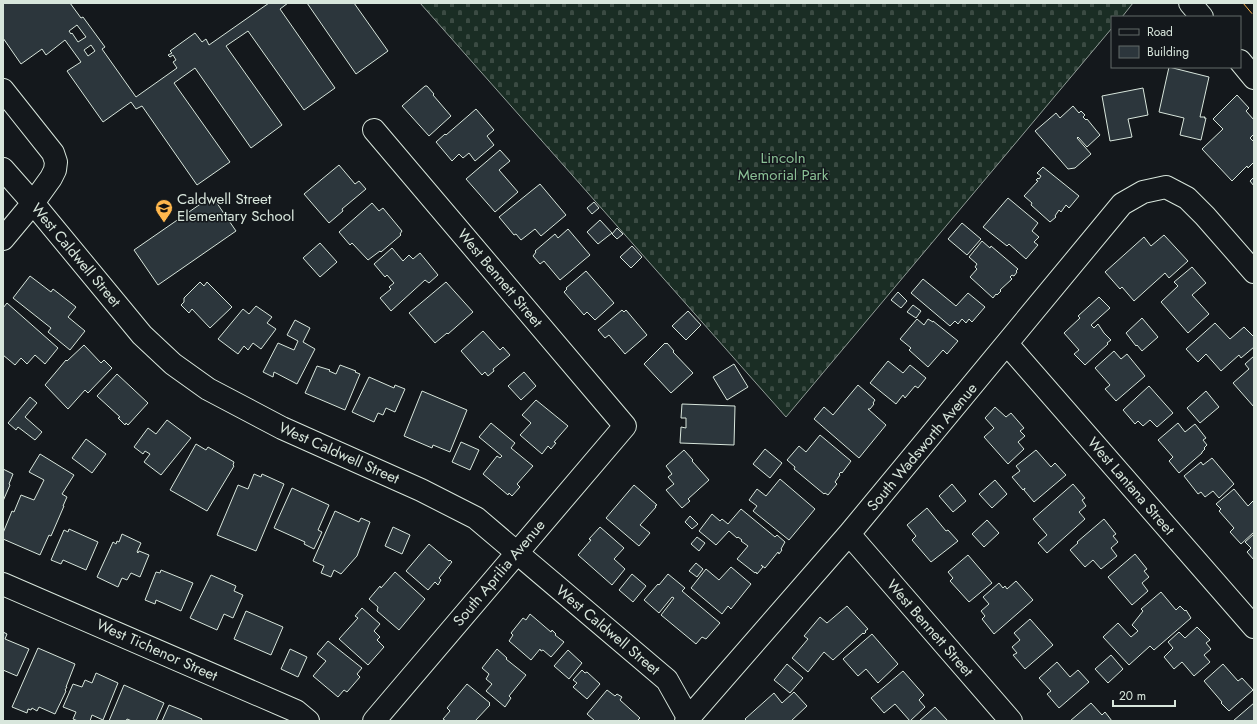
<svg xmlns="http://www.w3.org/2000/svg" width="1257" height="724" font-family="Jost,sans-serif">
	<defs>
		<pattern id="cemetery-stones" width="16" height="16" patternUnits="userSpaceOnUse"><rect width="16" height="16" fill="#1a2d24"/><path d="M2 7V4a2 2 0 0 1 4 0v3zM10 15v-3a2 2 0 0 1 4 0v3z" fill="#3b4b43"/></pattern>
	</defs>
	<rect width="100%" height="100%" fill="#14181c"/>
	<path fill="url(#cemetery-stones)" stroke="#939e99" d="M420 3H1133L1122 17H1112V28L786 417Z"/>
	<path fill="#2c363c" stroke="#d8e6dc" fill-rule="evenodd" d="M3 3H70L81 18 83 17 105 47 102 49 136 97 177 68 173 62 176 60 173 55 170 57 168 55 172 53 170 51 195 33 202 42 206 39 209 45 269 3H288L280 9 335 88 304 110 248 31 226 46 282 125 251 148 195 68 174 83 230 162 197 185 142 106 136 109 131 102 103 122 67 71 81 62 65 40 46 55 42 49 21 64 3 38ZM77 25 86 37 78 42 72 33 71 34 69 31ZM91 45 95 51 88 56 84 50Z
		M307 3H354L388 51 356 74Z
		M1169 67 1209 77 1200 117H1205L1204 118H1206L1201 140 1180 135 1184 118 1159 112Z
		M425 86H427L434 94 433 95 451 116 429 136 402 106Z
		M1143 88 1148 115 1128 119 1132 137 1110 141 1102 96Z
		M1237 95 1249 108 1246 111 1254 120V134L1250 138 1254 142V162L1248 168 1247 166 1232 181 1202 149 1223 129 1213 119Z
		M1073 106 1079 113 1081 111 1085 115 1083 117 1086 120 1087 119 1100 135 1087 147 1078 137 1077 138 1091 154 1075 168 1068 169 1035 131 1056 113 1060 118Z
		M476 109 494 130 487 136 494 145 475 161 469 153 463 158 459 154 452 161 436 142 445 134 446 135Z
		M500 150 510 161 499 170 518 192 495 212 466 179Z
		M339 165 355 184 359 181 366 189 342 209 343 211 329 223 304 194Z
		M1043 167 1079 196 1069 208 1066 205 1061 212 1059 210 1055 216 1056 217 1050 222 1031 205 1032 203 1024 196 1038 181 1036 180 1038 178 1039 179 1041 176 1037 173Z
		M1254 177V186L1250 181Z
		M540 184 566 215 541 236 535 229 521 240 516 234 514 235 499 217Z
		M212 196 236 231 158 285 134 250Z
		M1008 198 1038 223 1032 231 1039 237 1034 242 1038 245 1026 259 1009 244 1007 246 983 227Z
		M594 202 599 208 592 214 587 208Z
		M372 203 379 211 383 208 402 231 400 234 401 235 381 252 380 251 368 260 352 243 350 245 339 232Z
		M600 220 612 233 598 244 587 232Z
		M962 223 981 239 967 255 948 239Z
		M617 228 623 234 617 239 612 234Z
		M568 229 590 255 560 280 544 261 540 264 533 256 536 252 535 251 555 234 558 238Z
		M1164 235 1188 261 1169 278 1165 273 1134 301 1122 287 1120 289 1105 272 1144 237 1151 246Z
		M982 241 990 248 991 246 1018 269 1016 271 1017 272 1014 276 1012 275 1010 277 1012 279 1000 290 1001 291 997 295 996 294 993 298 970 277 977 269 975 267 977 264 969 257Z
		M320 243 337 262 320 277 303 258Z
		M632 246 642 257 631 268 620 257Z
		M392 248 403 261 409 255 413 259 420 253 438 275 429 283 425 280 391 311 380 298 391 289 389 287 394 283 387 275 385 277 374 264Z
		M1192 267 1206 283 1192 295 1209 314 1188 333 1161 302 1178 286 1174 282Z
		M586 271 614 303 595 320 587 312 584 315 564 292 567 289 566 288Z
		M30 276 51 292 53 289 76 307 68 317 85 331 70 350 48 332 51 328 13 298Z
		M923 279 956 306 968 293 985 307 972 322 969 319 966 323 962 319 958 324 955 321 950 326 911 293Z
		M200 282 204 286 207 282 232 307 210 328 192 309 189 313 181 305 184 302V298Z
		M446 282 473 312 448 334 447 333 435 343 409 313Z
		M898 292 907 301 901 308 891 300Z
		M1099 297 1110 308 1091 325 1094 328 1098 324 1104 333 1111 340 1107 343 1108 344 1085 365 1074 354 1079 350 1064 333 1080 318 1078 316Z
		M7 303 58 348 45 364 35 355 27 364 21 358 15 365 3 355V308Z
		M913 305 921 311 916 318 907 312Z
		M256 306 272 317 267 323 276 329 261 349 253 343 248 350 244 346 238 354 218 339 243 309 249 314Z
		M622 310 624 312 626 310 647 335 625 354 609 335 605 338 598 330Z
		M688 311 701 325 686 340 672 326Z
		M1142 318 1158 337 1142 351 1137 345 1136 346 1126 333Z
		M917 319 924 325 928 319 933 322V321L958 341 947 354 943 350 928 367 909 350 911 348 900 339Z
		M295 320 310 328 303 342 315 349 297 384 274 372 273 377 263 372 278 343 294 350 298 341 287 335Z
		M1215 323 1230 339 1244 327 1254 337V347L1241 358 1239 355 1221 371 1206 354 1198 362 1186 349Z
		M483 331 500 350 503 347 510 355 493 369 494 371 488 376 485 372 482 375 461 351Z
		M665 343 666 344 667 343 674 351 673 352 693 373 671 393 644 364Z
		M84 345 101 363 104 360 112 368 88 393 85 390 68 409 45 385 66 360 67 361Z
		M1114 351 1121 359 1127 354 1145 376 1116 401 1105 389 1110 385 1095 368Z
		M1254 356V407L1233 383 1249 369 1245 364Z
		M888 361 903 373 910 365 926 378 918 388 915 386 905 398 903 395 896 404 870 383Z
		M734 364 748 387 727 400 713 377Z
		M340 365 356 371 355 372 360 374 345 410 305 393 317 366 330 370 329 371 336 374Z
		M524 372 536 386 521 400 508 386Z
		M117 374 148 403 128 425 126 423 125 425 118 418 120 417 97 396Z
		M369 377 394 388 395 385 405 389 395 412 386 408 383 415 378 413 374 422 352 412Z
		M858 385 875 400 873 403 874 404 870 409H868L886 425 859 458 814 419 824 407 833 415Z
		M1149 386 1173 413 1157 427 1150 420 1143 426 1138 421 1135 424 1123 410Z
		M422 391 467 410 450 452 433 445 432 448 404 436Z
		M1206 391 1219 407 1200 423 1187 408Z
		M30 397 37 403 25 417 42 432 35 440 18 427 16 430 8 423Z
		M536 400 568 426 554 442 556 443 551 449 548 446 542 454 520 435 531 423 522 415Z
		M682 404 735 406 734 445 680 443 681 427 686 428V418H681Z
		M995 407 1006 417 1011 413 1024 428 1020 431 1025 436 1018 442 1024 449 1008 464 984 437 994 428 985 418Z
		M167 420 191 438 161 475 144 462 150 454 145 451 143 454 134 447 148 428 156 434Z
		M491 423 515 443 511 448 533 466 517 484 520 487 512 496 509 493 508 495 483 474 497 456 500 458 502 456 479 437Z
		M1178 423 1185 432 1195 424 1206 438 1203 440 1207 445 1204 448 1205 449 1202 452V453L1179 473 1169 461 1173 457 1158 440Z
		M820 435 851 461 842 473 841 472 839 474 840 475 835 482 837 484 828 495 825 493 824 494 794 469 795 467 787 460 799 446 806 452Z
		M86 439 106 454 92 473 72 458Z
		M461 442 479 450 470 470 452 462Z
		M196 444 206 450 208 447 234 462 233 465 234 466 207 511 170 490Z
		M765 449 782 463 770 478 753 464Z
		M684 450 693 460 692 461 709 480 688 499 690 501 682 508 666 490 674 484 668 477 672 474 666 466Z
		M1036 450 1051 467 1055 463 1066 475 1034 502 1024 490 1025 488 1023 490 1012 477 1020 471 1016 466Z
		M40 454 74 475 62 494 67 497 63 506H64L51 536 49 535 40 555 3 539V533L12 511 14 512 21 495 34 500 44 480 29 472Z
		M1212 458 1234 484 1219 498 1213 491 1205 497 1201 492 1198 494 1184 476 1201 462 1203 465Z
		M3 469 13 474 9 484 10 485 3 501Z
		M254 474 261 477 262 474 284 484 256 551 217 535 238 485 248 489Z
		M780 479 815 509 789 540 753 511 757 506 749 500 757 489 766 496Z
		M995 480 1007 494 992 508 979 494Z
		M952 484 966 501 953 512 939 496Z
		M1073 484 1085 498 1082 500 1086 506 1079 512 1085 519 1047 553 1038 543 1047 535 1033 519Z
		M634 485 657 505 655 506 656 507 640 525 650 533 639 546 606 518Z
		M292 488 329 505 318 530 322 532 314 549 304 544 305 542 274 528Z
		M1234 489 1248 506 1254 500V532L1241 544 1230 532 1234 528 1219 511 1221 509 1216 504Z
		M927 508 946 531 948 530 958 541 931 562 912 540 916 536 907 525Z
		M741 509 775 537 777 535 785 542 781 549 782 550 779 554 778 552 765 568 761 565 763 567 757 574 756 572 755 573 737 559 748 546 741 541 742 540 738 537 737 538 729 531 716 545 699 531 712 514 720 521 722 519 728 524Z
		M335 511 359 522 361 518 370 522 357 556 341 574 334 570 331 577 321 573 324 566 313 561Z
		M690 516 698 524 692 529 685 522Z
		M1104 519 1116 534 1113 536 1118 542 1111 548 1117 556 1101 569 1093 560 1085 567 1070 550 1078 543 1077 542Z
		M987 520 999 533 984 547 972 534Z
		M393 527 410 535 402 554 385 546Z
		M600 527 624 548 614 559 625 569 612 585 578 555 591 540 589 539Z
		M69 529 98 542 86 570 63 560 61 564 51 560 64 530 68 532Z
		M122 534 141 543 137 552 138 553 139 551 149 555 140 577 131 573 127 580 122 578 118 587 97 577 113 542 116 544 117 541 119 542Z
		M1254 534V560L1247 552 1251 548 1245 542Z
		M697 537 705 543 699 551 691 544Z
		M429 544 449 561 450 560 452 562 439 578 441 580 438 585 435 582 428 590 406 571Z
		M1135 554 1147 569 1144 571 1149 577 1142 583 1148 591 1132 605 1108 577Z
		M968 555 992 583 969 602 950 581 953 578 948 572Z
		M696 563 703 569 697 577 689 571Z
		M731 567 751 584 731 609 728 606 722 614 691 588 706 569 719 580Z
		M161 570 193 583 181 611 156 600 155 604 145 600 156 572 160 573Z
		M395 572 425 599 399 630 377 611 378 607 369 599 380 586 381 588Z
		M632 574 646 586 633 602 619 590Z
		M668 574 685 588 682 591 720 623 706 639 702 637 696 644 661 615 674 598 672 597 659 613 644 600 658 584 659 585Z
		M211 575 236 586 234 591 243 595 233 618 224 614 217 630 190 618Z
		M1016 581 1033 600 994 634 982 619 985 616 981 611 989 604 983 597 999 583 1003 588 1005 586 1007 589Z
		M1161 592 1176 610 1180 606 1185 611 1186 610 1191 618 1154 650 1150 646 1129 665 1103 637 1118 623 1131 637 1138 631 1132 625 1143 611 1141 609Z
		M847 606 868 629 865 631 866 632 864 634 863 633 833 660 824 652 808 672 792 658 808 639 804 636 820 617 827 623Z
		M362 608 380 624 374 631 380 637 377 640 384 647 368 665 339 639 358 618 355 616Z
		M246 611 283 627 271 655 234 639Z
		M530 614 551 632 552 630 556 634 555 635 564 642 551 657 543 650 541 651 540 649 531 660 509 641 513 635 511 633 523 618 526 620Z
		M1030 619 1053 645 1025 669 1013 655 1017 653 1012 647 1020 640 1014 633Z
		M1197 627 1210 640 1206 643 1211 649 1204 655 1210 662 1194 676 1182 662 1174 669 1164 657 1173 648 1168 642 1179 632 1185 638Z
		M3 632 7 634 5 639 29 649 17 676 3 670Z
		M872 634 898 664 878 683 866 669 858 676 843 659Z
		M328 641 362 668 357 674 360 677 347 692 344 690 338 697 313 676 326 661 317 654Z
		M38 648 75 664 66 687H67L65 690 66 691 55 714 39 707 37 711 32 708 31 710 28 709 27 713 12 707Z
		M290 649 307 657 298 677 281 669Z
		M497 649 507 658 506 659 526 675 509 696 511 698 505 707 486 691 492 684 486 679 489 674 482 668Z
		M568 650 582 663 569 679 554 666Z
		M1111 655 1123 669 1108 683 1095 669Z
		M1057 662 1070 677 1078 670 1089 682 1059 708 1047 694 1051 691 1039 678Z
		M787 664 803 678 790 693 774 680Z
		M1223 664 1238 681 1242 678 1253 690 1229 711 1221 703 1222 702 1204 681Z
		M582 670 585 673 587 672 600 684 587 699 573 687 577 683 573 680Z
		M903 671 924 695 919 700 925 707 910 721 895 704 884 713 871 698Z
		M96 673 118 683 103 720 92 715 90 721H78L73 719 76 712 63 707 73 684 82 687 85 680 92 683Z
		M467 684 490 703 489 704 490 705 475 721H446L443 719 450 711 447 708Z
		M124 685 164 703 156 721H132L127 719 126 721H109Z
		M607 690 615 696 617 694 622 697 620 700 640 718 637 721H595L587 714Z
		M794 692 807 706 791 721H747L745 719 774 693 782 703Z
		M1091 703 1102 715 1105 712 1112 721H1070Z
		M1254 703V721H1233Z
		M169 705 179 709 202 719 201 721H162Z
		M935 707 948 721H919Z"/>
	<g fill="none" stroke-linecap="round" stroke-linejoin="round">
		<defs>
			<path id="minor" d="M1190 3 1202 17
				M1240 61 1254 78
				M3 90 53 153 56 162 55 170 51 178 33 203 3 239
				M374 130 625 426 374 721
				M3 169 33 203 142 335 173 364 208 389 282 428 421 490 476 518 667 680 690 721
				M1007 344 1254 627
				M849 534 1011 721
				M3 584 296 711 308 721
				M686 721 849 534 1122 204 1143 192 1166 187 1187 198 1205 216 1254 272"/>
		</defs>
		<use href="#minor" stroke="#d8e6dc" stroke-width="24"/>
		<use href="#minor" stroke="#14181c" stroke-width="22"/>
		<path stroke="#ffb74d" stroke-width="1" stroke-dasharray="14 3 2 3" stroke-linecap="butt" d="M1243 3 1254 16"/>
	</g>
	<defs>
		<symbol id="school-pin" viewBox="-11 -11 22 30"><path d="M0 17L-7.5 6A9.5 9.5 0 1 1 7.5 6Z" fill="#ffb74d" stroke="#14181c"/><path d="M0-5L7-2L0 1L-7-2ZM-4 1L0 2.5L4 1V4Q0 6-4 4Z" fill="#111"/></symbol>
	</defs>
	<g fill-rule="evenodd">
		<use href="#school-pin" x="154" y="198" width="20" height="27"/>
	</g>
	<g text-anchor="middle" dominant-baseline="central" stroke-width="3" stroke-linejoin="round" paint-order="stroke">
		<g font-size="15" fill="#8ac095" stroke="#14181c">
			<text x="783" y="158">Lincoln<tspan x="783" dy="17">Memorial Park</tspan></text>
		</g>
		<g font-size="15" fill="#d8e6dc" stroke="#14181c" text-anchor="start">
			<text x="177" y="199">Caldwell Street<tspan x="177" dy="17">Elementary School</tspan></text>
		</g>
		<g font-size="15" fill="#d8e6dc" stroke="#14181c">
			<text transform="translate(76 255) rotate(50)">West Caldwell Street</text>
			<text transform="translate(500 278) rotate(50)">West Bennett Street</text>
			<text transform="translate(922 447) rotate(-50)">South Wadsworth Avenue</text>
			<text transform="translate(339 453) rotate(24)">West Caldwell Street</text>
			<text transform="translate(1131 486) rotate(49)">West Lantana Street</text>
			<text transform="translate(499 573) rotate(-50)">South Aprilia Avenue</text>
			<text transform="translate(930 628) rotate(49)">West Bennett Street</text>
			<text transform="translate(608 630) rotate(40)">West Caldwell Street</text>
			<text transform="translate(157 650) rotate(24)">West Tichenor Street</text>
		</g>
	</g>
	<rect width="1257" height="724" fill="none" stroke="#d8e6dc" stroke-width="8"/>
	<rect x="1111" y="16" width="130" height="52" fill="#14181c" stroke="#626a69"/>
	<rect x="1119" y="29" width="20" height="6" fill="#14181c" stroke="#626a69"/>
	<text x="1147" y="36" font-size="12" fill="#d8e6dc">Road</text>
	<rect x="1119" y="46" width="20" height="12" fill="#2c363c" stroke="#626a69"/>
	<text x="1147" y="56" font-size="12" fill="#d8e6dc">Building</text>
	<path d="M1113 700v6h62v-6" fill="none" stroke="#d8e6dc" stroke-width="2"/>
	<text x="1119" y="700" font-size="12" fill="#d8e6dc" stroke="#14181c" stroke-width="3" paint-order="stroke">20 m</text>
</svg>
